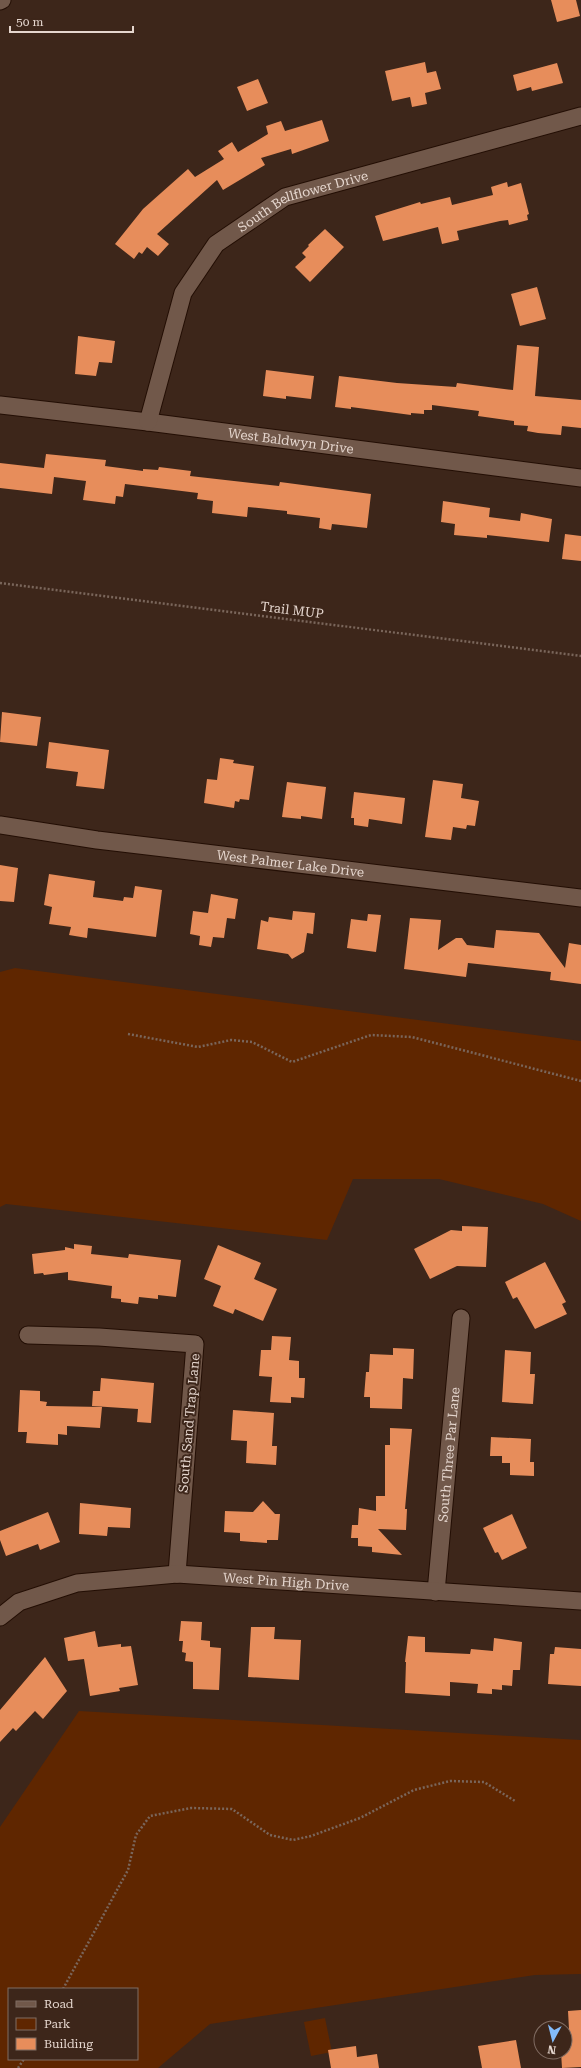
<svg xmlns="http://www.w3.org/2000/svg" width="581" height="2068" font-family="'Roboto Serif',serif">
	<rect width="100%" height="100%" fill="#3d261a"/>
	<path fill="#5f2600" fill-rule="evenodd" d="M15 968 581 1041V1221L543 1204 439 1179H353L327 1240 6 1204 0 1207V972Z
		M79 1711 581 1740V1974L535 1975 210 2024 158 2068H0V1827ZM9 1989H137V2059H9Z
		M325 2018 332 2052 311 2056 304 2022Z"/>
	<path fill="#e78d5b" d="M551 0H576L580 16 557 22Z
		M425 62 427 73 436 71 441 89 425 93 427 104 412 107 410 97 392 101 385 71Z
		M557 63 563 83 532 91 531 87 517 91 513 75Z
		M258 79 268 103 247 111 237 87Z
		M322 120 329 141 292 154 291 149 261 158 265 165 223 190 217 180 157 234 169 244 158 256 147 247 142 254 139 252 134 259 115 244 143 209 188 169 195 177 224 159 218 151 232 142 238 152 268 134 266 126 281 121 285 131Z
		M507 182 508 187 521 183 529 214 527 215 528 220 509 225 508 220 500 221 457 231 459 240 442 244 438 227 383 241 375 216 420 202 421 204 450 197 452 205 493 195 491 187Z
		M325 229 344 247 310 282 295 267 306 257 302 253 309 246 308 245Z
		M537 287 546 319 520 326 511 294Z
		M78 336 115 341 112 363 99 362 96 376 75 374Z
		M517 345 539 347 535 396 581 400V428L562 426 561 435 538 433 527 431 528 426 514 425V421L478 416 479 411 432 405V410H424V414L411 413V415L351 407V409L335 407 339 376 397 383 456 387 457 383 513 390Z
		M266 370 314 376 311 399 286 396V399L263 396Z
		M46 454 106 460 105 466 143 471V469L158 470 159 467 191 471 190 476 279 486 280 482 371 494 367 528 332 524 331 530 319 528 320 518 287 514V511L248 507 247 517 212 513 213 501 197 499 198 493 125 484 123 497 116 496 115 504 83 500 86 481 54 477 52 494 0 488V463L44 468Z
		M443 501 490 508 489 517 520 521 521 513 552 519 549 542 487 535V538L454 535 455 524 441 522Z
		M565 534 581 536V561L562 559Z
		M2 712 41 717 37 746 0 742Z
		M49 742 109 750 104 789 76 786 78 772 46 768Z
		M220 758 234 760 233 763 254 766 249 800 240 799 239 802 235 801 234 808 204 803 207 779 217 780Z
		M433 780 463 784 461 798 479 801 475 826 467 825 466 829 453 827 451 840 425 837Z
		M287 782 326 787 322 819 301 816V819L282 817Z
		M354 792 405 798 402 824 369 819 368 827 354 825V818H351Z
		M0 865 18 868 14 902 0 901Z
		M49 874 95 881 93 897 123 901 124 897 133 898 135 886 162 890 156 937 88 928 87 938 69 935 71 927 49 924 52 907 44 905Z
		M211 894 238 899 235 919 227 918 224 938 213 937 211 947 199 945 200 936 190 934 193 911 208 913Z
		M293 911 315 913 313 934 307 933 304 952 292 959 288 954 257 949 261 920 268 922 269 917 292 920Z
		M368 914 381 915 376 952 347 948 351 919 367 921Z
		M410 918 441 920 438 950 456 938H462L467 945 494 948 496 930 539 933 565 968 569 943 581 945V984L550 980 551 972 468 963 466 977 404 969Z
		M462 1226 488 1227 486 1267 457 1266 430 1279 414 1249 451 1230 462 1231Z
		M74 1244 92 1246 91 1254 128 1258 129 1254 181 1260 176 1297 158 1295V1299L139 1297 138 1304 121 1302V1299L111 1298 112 1286 68 1280V1272L44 1275 43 1273 34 1274 32 1254 65 1250V1247L74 1249Z
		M218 1245 261 1263 254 1279 277 1289 263 1321 235 1309 233 1314 213 1306 221 1286 204 1279Z
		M545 1262 566 1302 562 1304 567 1314 535 1329 517 1297 513 1299 505 1282Z
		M272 1336 291 1337 289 1360 299 1361V1378H305L304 1398 291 1397V1403L270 1402 272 1377 259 1376 261 1350H271Z
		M393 1348 414 1349 413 1379 403 1378 402 1409 370 1408V1397H364L366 1372H369L370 1354 393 1355Z
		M505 1350 531 1352 530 1374H535L533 1404 502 1402Z
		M101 1378 154 1383 151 1423 137 1422 138 1409 92 1406 93 1391H100Z
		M20 1390 40 1391V1401L47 1402 46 1406 102 1407 100 1428 67 1426V1435L58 1434V1445L26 1443 27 1432H18Z
		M233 1410 274 1413 272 1446H277L276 1465 246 1463 247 1441 231 1440Z
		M390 1428 412 1429 405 1509H407L406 1530 378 1529 402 1555 372 1552V1547L358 1546V1538H351L352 1525H358L359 1508 376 1511V1496H385V1445H390Z
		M491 1437 531 1439 530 1462H534V1476L510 1475V1463H502V1456H490Z
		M263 1501 275 1514H280L278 1540H267V1543L240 1541V1533L224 1532 225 1511 253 1512Z
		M80 1503 131 1508 130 1528 108 1527 107 1536 79 1534Z
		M48 1512 60 1542 40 1550 38 1544 6 1556 0 1540V1531Z
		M512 1514 527 1548 502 1560 498 1552 495 1553 483 1528Z
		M181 1621 202 1622 201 1640 210 1641V1647L221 1648 219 1690 193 1689V1662L185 1661 186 1653 182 1652 183 1641H179Z
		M251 1627H275L274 1639 301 1640 299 1680 248 1677Z
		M95 1631 98 1647 113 1645 121 1644V1647L131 1646 138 1685 119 1688 120 1691 90 1696 84 1659 68 1661 64 1638Z
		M408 1636 425 1637V1652L470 1654 471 1649 493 1651 494 1638 522 1642 520 1670H513L512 1686 502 1685V1690L492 1689V1694L477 1693 478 1684 450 1682V1696L405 1693 406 1662H405Z
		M555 1647 581 1649V1686L548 1684 550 1654H554Z
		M45 1657 67 1691 43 1719 35 1711 16 1731 13 1728 0 1742V1710Z
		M581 2010V2067L562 2068 561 2052H565V2048L570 2047 568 2011Z
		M516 2040 521 2068H482L478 2046Z
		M356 2046 357 2057 377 2054 379 2068H331L328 2050Z"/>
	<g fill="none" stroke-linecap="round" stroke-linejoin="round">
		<defs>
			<g id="minor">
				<path d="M0 1 2 0"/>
				<path id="s1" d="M0 405 148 422 581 478"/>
				<path id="s2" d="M148 422 183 293 216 244 285 197 581 116"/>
				<path id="s3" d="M0 825 97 840 581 898"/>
				<path d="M28 1335 99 1337 195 1344 177 1574"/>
				<path id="s4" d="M436 1592 461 1318"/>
				<path id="s5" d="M0 1617 19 1602 77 1583 177 1574 581 1601"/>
			</g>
		</defs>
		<use href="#minor" stroke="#230e04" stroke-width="19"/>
		<path stroke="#7a665b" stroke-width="2.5" stroke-dasharray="2 2" stroke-linecap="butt" d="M0 583 581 656
			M128 1034 198 1047 231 1040 252 1042 292 1062 371 1035 412 1037 581 1081
			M63 1989 128 1870 136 1835 150 1816 191 1808 232 1809 270 1835 293 1840 311 1836 360 1818 414 1790 450 1781 484 1782 515 1801
			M18 2068 24 2059"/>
		<use href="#minor" stroke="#71584a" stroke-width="17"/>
	</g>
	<g text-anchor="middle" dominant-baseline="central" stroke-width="4" stroke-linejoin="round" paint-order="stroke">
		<g font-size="13" fill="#e5d6ce" stroke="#3d261a">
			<text stroke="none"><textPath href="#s2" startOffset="291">South Bellflower Drive</textPath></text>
			<text stroke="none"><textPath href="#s1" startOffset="293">West Baldwyn Drive</textPath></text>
			<text transform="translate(292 610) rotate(7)">Trail MUP</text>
			<text stroke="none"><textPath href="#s3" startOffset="293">West Palmer Lake Drive</textPath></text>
			<text transform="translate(189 1423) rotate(-85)">South Sand Trap Lane</text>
			<text stroke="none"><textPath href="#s4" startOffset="138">South Three Par Lane</textPath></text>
			<text stroke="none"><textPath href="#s5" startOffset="295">West Pin High Drive</textPath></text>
		</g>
	</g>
	<rect x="8" y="1988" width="130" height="72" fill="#3d261a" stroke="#806c62"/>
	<rect x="16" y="2001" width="20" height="6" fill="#71584a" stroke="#806c62"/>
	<text x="44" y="2008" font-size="12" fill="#e5d6ce">Road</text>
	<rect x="16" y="2018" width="20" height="12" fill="#5f2600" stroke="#806c62"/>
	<text x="44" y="2028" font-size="12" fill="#e5d6ce">Park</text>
	<rect x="16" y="2038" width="20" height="12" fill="#e78d5b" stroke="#806c62"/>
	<text x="44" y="2048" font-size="12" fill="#e5d6ce">Building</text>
	<g transform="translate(553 2040) rotate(187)"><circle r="19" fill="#3d261a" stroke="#806c62"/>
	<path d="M0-3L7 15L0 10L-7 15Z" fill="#83bcfb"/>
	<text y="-6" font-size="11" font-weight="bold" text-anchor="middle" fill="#e5d6ce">N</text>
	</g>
	<path d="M10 26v6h123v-6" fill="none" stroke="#e5d6ce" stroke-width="2"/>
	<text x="16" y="26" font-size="12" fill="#e5d6ce" stroke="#3d261a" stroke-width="3" paint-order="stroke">50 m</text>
</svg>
